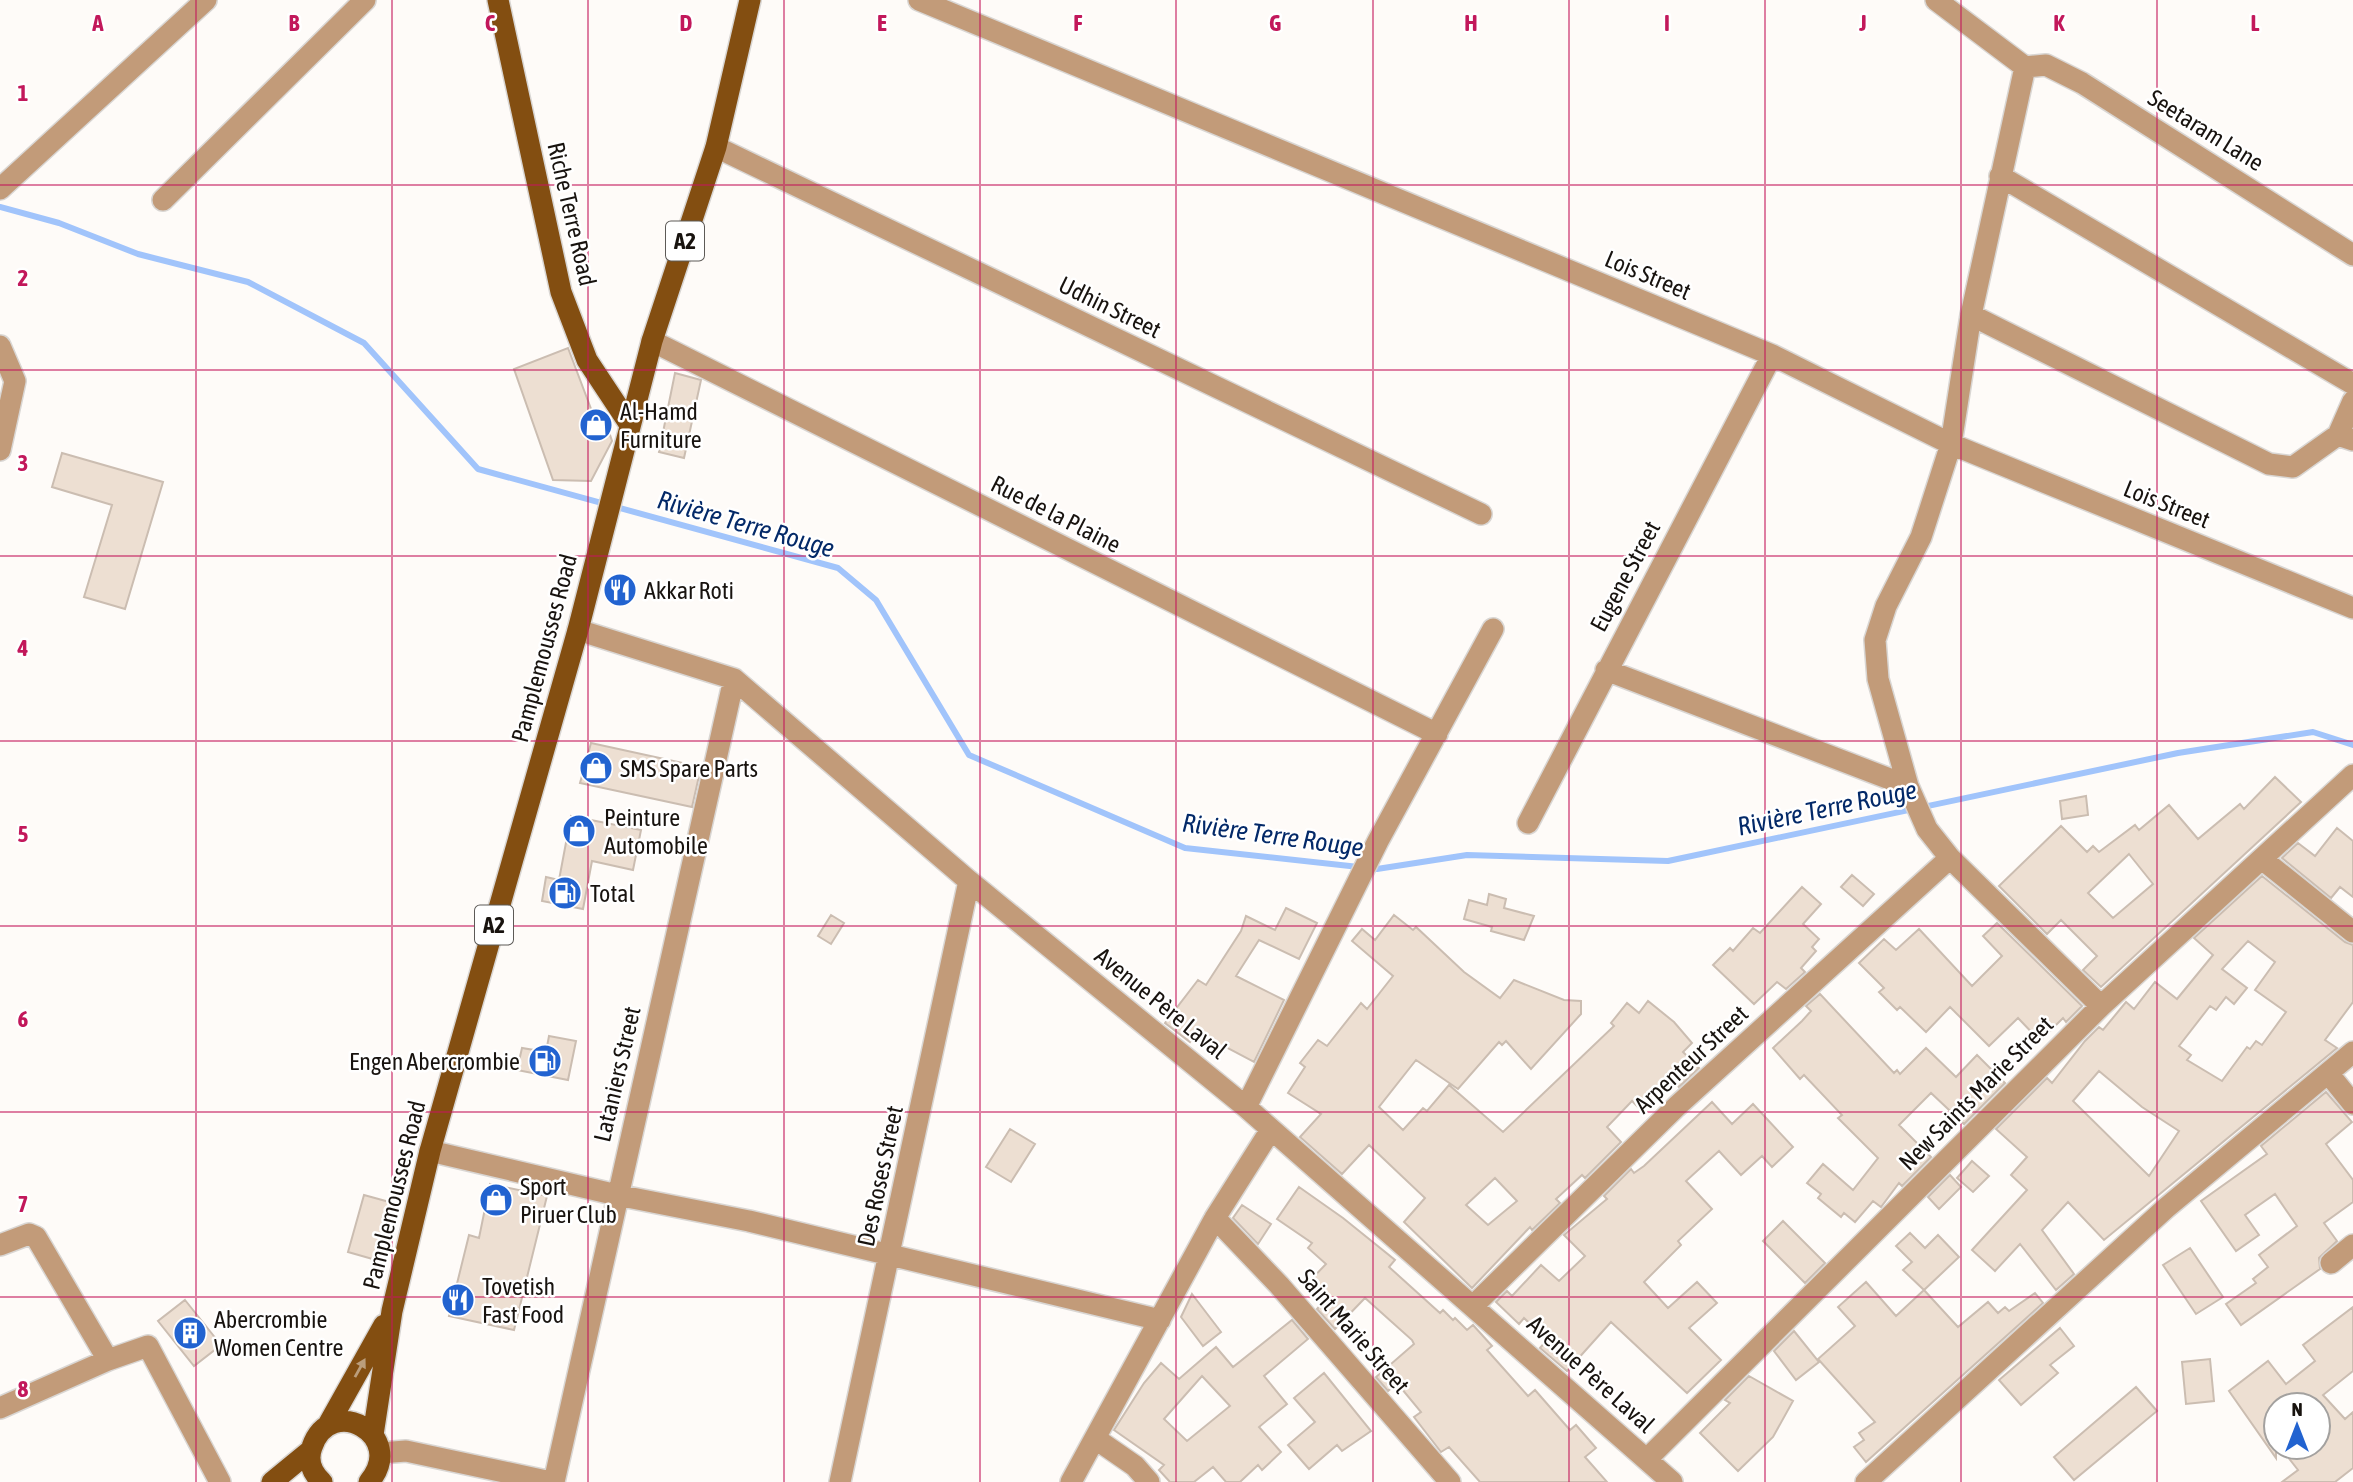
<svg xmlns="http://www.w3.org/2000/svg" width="2353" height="1482" font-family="'Asap Condensed',sans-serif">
	<rect width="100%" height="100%" fill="#fefbf8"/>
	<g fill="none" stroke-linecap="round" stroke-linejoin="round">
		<path stroke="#a1c4fb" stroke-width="6" d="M0 207 59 223 138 254 248 282 364 343 478 469 838 568 876 600 969 755 1185 848 1377 869 1467 855 1668 861 2178 753 2313 732 2353 745"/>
	</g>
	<path fill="#eddfd2" stroke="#cbbdb1" stroke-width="2" fill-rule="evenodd" d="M568 348 593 414 602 411 612 441 591 481 553 480 514 369Z
		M675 373 701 380 684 458 659 452Z
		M62 453 163 482 125 609 84 597 112 505 52 487Z
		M591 743 701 767 692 807 580 783Z
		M2275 777 2301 802 2101 987 2083 970 2097 956 2061 920 2047 934 1999 886 2061 826 2087 852 2093 846 2099 852 2135 825 2139 830 2169 805 2198 839 2240 804 2244 809ZM2129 854 2153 884 2113 918 2088 893Z
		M2086 796 2088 815 2062 819 2060 801Z
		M571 816 641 830 633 870 592 861 583 909 542 901 546 877 559 880Z
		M2337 828 2353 841V897L2340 887 2331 898 2282 858 2298 843 2315 856Z
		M1852 875 1874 894 1863 906 1841 887Z
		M2262 876 2345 942 2353 945V1002L2325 1040 2337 1048 2104 1240 2068 1202 2042 1230 2074 1274 2056 1290 2020 1244 1995 1271 1972 1250 2027 1190 2011 1175 2027 1157 1996 1129 2047 1078 2052 1083 2085 1041 2099 1027 2103 1030 2126 1002 2134 1009 2155 982 2177 999 2213 955 2194 938ZM2248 941 2275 962 2255 990 2286 1012 2262 1045 2256 1041 2250 1049 2247 1047 2222 1081 2187 1060 2191 1055 2179 1046 2210 1006 2216 1010 2226 997 2234 1004 2247 988 2222 969ZM2099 1071 2142 1107 2179 1131 2149 1176 2073 1101Z
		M1802 887 1821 904 1803 924 1819 939 1812 947 1816 951 1801 968 1805 972 1786 989 1777 982 1754 1004 1713 965 1730 948 1733 951 1753 928 1760 933Z
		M1489 894 1506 899 1504 908 1534 916 1524 940 1491 931 1492 927 1464 919 1469 900 1487 905Z
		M1286 908 1317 923 1299 959 1259 940 1236 976 1284 1000 1254 1062 1226 1047 1224 1051 1196 1034 1190 1042 1165 1023 1198 980 1206 985 1241 931 1246 916 1275 930Z
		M831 915 844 923 831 944 818 936Z
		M1394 915 1413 930 1416 927 1464 972 1500 998 1514 980 1564 1000 1581 1001V1014L1531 1069 1506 1041 1502 1045 1499 1042 1458 1089 1416 1060 1379 1107 1403 1130 1423 1108 1427 1111 1449 1085 1503 1132 1614 1026 1611 1023 1627 1003 1639 1013 1648 1001 1674 1022 1692 1043 1683 1052 1699 1068 1679 1087 1675 1083 1664 1093 1659 1088 1639 1108 1632 1101 1607 1127 1621 1142 1585 1178 1582 1175 1556 1199 1560 1203 1532 1230 1530 1227 1472 1288 1404 1222 1425 1198 1369 1145 1342 1174 1300 1137 1321 1114 1288 1093 1305 1067 1300 1063 1318 1040 1327 1046 1361 1003 1367 1009 1393 976 1352 941 1362 929 1375 940ZM1495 1178 1517 1201 1488 1225 1466 1205Z
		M1997 923 2082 1006 2066 1022 2063 1018 2040 1041 2018 1018 1989 1046 1950 1007 1926 1032 1900 1007 1897 1010 1879 992 1884 988 1859 963 1884 939 1896 950 1919 929 1972 986 2002 956 1983 936Z
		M1820 994 1894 1073 1897 1070 1900 1074 1926 1048 1956 1077 1977 1055 2005 1083 1964 1124 1931 1093 1899 1125 1931 1157 1902 1186 1899 1183 1881 1207 1873 1201 1855 1222 1844 1213 1841 1217 1818 1198 1821 1194 1807 1183 1823 1164 1853 1190 1878 1158 1838 1118 1842 1115 1804 1075 1800 1079 1773 1048 1802 1021 1811 1011 1806 1006Z
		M549 1036 576 1041 568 1080 517 1070 522 1048 546 1052Z
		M2326 1092 2352 1122 2326 1144 2353 1180V1202L2324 1223 2337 1241 2319 1258 2320 1269 2241 1325 2226 1304 2256 1283 2253 1279 2268 1267 2259 1255 2297 1226 2275 1194 2245 1215 2259 1235 2236 1251 2201 1201 2267 1154 2261 1146Z
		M1712 1102 1732 1124 1753 1104 1793 1147 1772 1167 1762 1156 1741 1175 1719 1151 1686 1181 1712 1209 1678 1241 1681 1245 1644 1282 1668 1308 1697 1282 1717 1303 1689 1328 1721 1360 1687 1393 1611 1322 1567 1371 1540 1348 1547 1340 1524 1318 1519 1324 1496 1302 1507 1291 1512 1296 1541 1265 1559 1281 1585 1256 1564 1235 1607 1199 1604 1196 1631 1169 1634 1173 1644 1166Z
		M1010 1129 1035 1144 1011 1182 986 1167Z
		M1972 1161 1989 1176 1973 1192 1957 1178Z
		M1950 1175 1961 1187 1939 1209 1928 1197Z
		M490 1184 547 1196 514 1330 449 1316 469 1235 479 1238Z
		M1299 1187 1343 1218 1395 1260 1389 1267 1440 1313 1443 1310 1453 1320 1455 1318 1467 1330 1473 1325 1492 1346 1487 1350 1528 1396 1535 1390 1570 1430 1576 1425 1596 1448 1585 1457 1607 1482H1480L1449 1447 1441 1452 1414 1417 1421 1412 1397 1383 1388 1391 1376 1377 1414 1344 1412 1340 1365 1298 1335 1329 1317 1309 1323 1302 1306 1285 1326 1264 1308 1248 1312 1243 1277 1219Z
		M364 1195 393 1203 376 1260 348 1252Z
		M1242 1205 1271 1224 1258 1244 1233 1218Z
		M1783 1221 1825 1263 1805 1283 1763 1241Z
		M1910 1233 1925 1248 1938 1235 1959 1257 1924 1290 1903 1270 1912 1262 1896 1246Z
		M2190 1248 2223 1297 2196 1314 2163 1265Z
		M1866 1282 1896 1316 1924 1290 1958 1327 1988 1302 1998 1313 2005 1307 2009 1311 2035 1293 2043 1303 1866 1462 1854 1447 1864 1440 1859 1433 1875 1422 1818 1359 1855 1326 1838 1307Z
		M1192 1294 1221 1332 1203 1346 1181 1317Z
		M185 1300 221 1345 194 1366 158 1321Z
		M2353 1307V1371L2323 1395 2345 1419 2353 1412V1468L2335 1482H2282L2298 1470 2280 1447H2318V1405H2276V1458L2229 1391 2268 1361 2286 1384 2315 1361 2303 1345Z
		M1292 1320 1308 1339 1264 1376 1287 1404 1259 1427 1281 1452 1262 1470 1258 1465 1240 1482H1226L1213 1467 1194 1482H1170L1159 1470 1164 1465 1114 1430 1144 1383 1161 1363 1179 1379 1216 1347 1233 1367ZM1202 1376 1230 1406 1187 1441 1164 1419Z
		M2060 1328 2074 1346 2050 1365 2058 1373 2021 1405 1999 1380Z
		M1794 1331 1819 1362 1796 1380 1774 1351Z
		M2210 1359 2214 1401 2186 1404 2182 1362Z
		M1324 1373 1371 1431 1342 1451 1337 1445 1309 1469 1288 1445 1315 1422 1294 1398Z
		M1749 1376 1793 1401 1773 1437 1738 1471 1700 1433 1730 1403 1725 1400Z
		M2136 1387 2157 1411 2074 1480 2054 1457Z"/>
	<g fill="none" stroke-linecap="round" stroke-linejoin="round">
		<defs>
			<path id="minor" d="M919 0 1772 355 1951 444 2353 608
				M1936 0 2025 67
				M2025 67 1971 315 1951 444 1921 537 1886 606 1875 640 1878 679 1908 786 1927 829 1950 858 2101 1006
				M2025 67 2046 65 2082 83 2353 255
				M716 147 1481 514
				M2000 176 2353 384
				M0 189 206 0
				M163 200 365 0
				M1971 315 2269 464 2293 467 2338 435 2353 440
				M652 341 1437 734
				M0 346 15 381 0 450
				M2338 435 2353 401
				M578 630 734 679 969 881 1246 1107 1672 1482
				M1606 670 1908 786
				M1528 823 1772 355
				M2262 859 2353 932
				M2328 1073 2353 1104
				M1246 1107 1378 841 1493 629
				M430 1151 617 1195 749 1221 1160 1320
				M1215 1218 1279 1285 1450 1482
				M0 1245 29 1234 36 1237 108 1360
				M2331 1263 2353 1245
				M1474 1305 1676 1107 1950 858
				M0 1408 108 1360 148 1346 220 1482
				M1096 1439 1135 1466 1149 1482
				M380 1453 406 1451 551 1482
				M1647 1459 2101 1006 2353 775
				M554 1482 734 679
				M840 1482 969 881
				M1071 1482 1215 1218 1270 1131
				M1866 1482 2166 1208 2353 1052"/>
			<path id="major" d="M498 0 561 292 587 360 630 425
				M328 1425 384 1325
				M373 1435 392 1311 430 1151 578 630 652 341 716 147 750 0
				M272 1482 311 1450
				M322 1482C312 1473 307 1460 312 1447 331 1392 408 1436 369 1482"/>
		</defs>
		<use href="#minor" stroke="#d9d6d3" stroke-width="24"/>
		<use href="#major" stroke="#d9d6d3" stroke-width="24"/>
		<use href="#minor" stroke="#c29b79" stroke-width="21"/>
		<use href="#major" stroke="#834e11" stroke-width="21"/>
	</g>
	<defs><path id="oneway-solid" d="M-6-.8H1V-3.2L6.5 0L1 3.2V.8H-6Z" transform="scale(1.75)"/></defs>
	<use fill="#bb9e7c" href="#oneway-solid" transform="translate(360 1368) rotate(-61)"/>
	<path fill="none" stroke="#c2185b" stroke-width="2" stroke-opacity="0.55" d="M196 0V1482M392 0V1482M588 0V1482M784 0V1482M980 0V1482M1176 0V1482M1373 0V1482M1569 0V1482M1765 0V1482M1961 0V1482M2157 0V1482M0 185H2353M0 370H2353M0 556H2353M0 741H2353M0 926H2353M0 1112H2353M0 1297H2353"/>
	<defs>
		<symbol id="shop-disc" viewBox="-11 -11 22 22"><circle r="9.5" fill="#2263d0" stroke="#fff"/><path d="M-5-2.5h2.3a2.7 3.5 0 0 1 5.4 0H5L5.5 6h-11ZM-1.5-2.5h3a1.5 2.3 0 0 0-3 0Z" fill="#fff"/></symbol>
		<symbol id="restaurant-disc" viewBox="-11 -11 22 22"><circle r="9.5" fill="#2263d0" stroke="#fff"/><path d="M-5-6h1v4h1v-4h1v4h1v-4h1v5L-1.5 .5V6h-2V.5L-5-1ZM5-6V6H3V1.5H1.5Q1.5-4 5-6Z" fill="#fff"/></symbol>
		<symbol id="fuel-disc" viewBox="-11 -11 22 22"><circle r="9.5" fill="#2263d0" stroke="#fff"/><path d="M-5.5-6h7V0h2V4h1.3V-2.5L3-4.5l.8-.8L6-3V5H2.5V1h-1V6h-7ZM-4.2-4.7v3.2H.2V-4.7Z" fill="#fff"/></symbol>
		<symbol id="building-disc" viewBox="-11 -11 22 22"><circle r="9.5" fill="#2263d0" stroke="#fff"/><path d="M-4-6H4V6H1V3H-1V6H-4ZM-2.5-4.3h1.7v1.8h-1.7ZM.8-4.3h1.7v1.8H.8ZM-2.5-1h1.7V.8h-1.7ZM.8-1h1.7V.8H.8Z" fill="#fff"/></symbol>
	</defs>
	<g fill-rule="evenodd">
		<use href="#shop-disc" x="577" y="406" width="38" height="38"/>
		<use href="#restaurant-disc" x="601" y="571" width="38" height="38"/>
		<use href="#shop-disc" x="577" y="749" width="38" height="38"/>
		<use href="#shop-disc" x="560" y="812" width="38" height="38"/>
		<use href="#fuel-disc" x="546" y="874" width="38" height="38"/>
		<use href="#fuel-disc" x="526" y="1042" width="38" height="38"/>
		<use href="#shop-disc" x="477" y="1181" width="38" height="38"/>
		<use href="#restaurant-disc" x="439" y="1281" width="38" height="38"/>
		<use href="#building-disc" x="171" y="1314" width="38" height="38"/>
	</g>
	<g text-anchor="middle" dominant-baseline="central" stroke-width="5" stroke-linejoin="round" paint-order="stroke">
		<g fill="#fff" stroke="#5d5a57" stroke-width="2">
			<rect x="666" y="221.5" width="38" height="39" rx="5"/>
			<rect x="475" y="905.5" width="38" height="39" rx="5"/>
		</g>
		<g font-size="23" font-weight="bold" fill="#18130f">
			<text x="685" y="241">A2</text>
			<text x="494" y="925">A2</text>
		</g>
		<g font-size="24" fill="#18130f" stroke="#fff">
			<text transform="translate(2206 130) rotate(32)">Seetaram Lane</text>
			<text transform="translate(572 214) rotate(77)">Riche Terre Road</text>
			<text transform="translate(1648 275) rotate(23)">Lois Street</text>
			<text transform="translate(1110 307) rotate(26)">Udhin Street</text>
			<text transform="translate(2167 504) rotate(22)">Lois Street</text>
			<text transform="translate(1056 514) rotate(27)">Rue de la Plaine</text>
			<text transform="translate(1625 576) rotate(-62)">Eugene Street</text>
			<text transform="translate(544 648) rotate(-75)">Pamplemousses Road</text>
			<text transform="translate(1161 1003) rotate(39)">Avenue Père Laval</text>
			<text transform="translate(1691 1059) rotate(-43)">Arpenteur Street</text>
			<text transform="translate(617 1074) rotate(-77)">Lataniers Street</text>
			<text transform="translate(1976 1093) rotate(-45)">New Saints Marie Street</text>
			<text transform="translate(880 1176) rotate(-78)">Des Roses Street</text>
			<text transform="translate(394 1195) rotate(-76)">Pamplemousses Road</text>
			<text transform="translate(1354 1331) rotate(49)">Saint Marie Street</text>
			<text transform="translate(1591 1374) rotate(42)">Avenue Père Laval</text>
		</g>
		<g font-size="24" fill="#18130f" stroke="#fff" text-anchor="start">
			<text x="620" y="411">Al-Hamd<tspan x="620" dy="28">Furniture</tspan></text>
			<text x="644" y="590">Akkar Roti</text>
			<text x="620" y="768">SMS Spare Parts</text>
			<text x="604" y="817">Peinture<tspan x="604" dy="28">Automobile</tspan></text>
			<text x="590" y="893">Total</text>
			<text x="520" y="1061" text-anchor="end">Engen Abercrombie</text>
			<text x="520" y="1186">Sport<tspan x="520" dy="28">Piruer Club</tspan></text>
			<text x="482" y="1286">Tovetish<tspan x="482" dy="28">Fast Food</tspan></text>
			<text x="214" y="1319">Abercrombie<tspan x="214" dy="28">Women Centre</tspan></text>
		</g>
		<g font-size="26" font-style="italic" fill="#032968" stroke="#fff">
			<text transform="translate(746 524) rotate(16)">Rivière Terre Rouge</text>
			<text transform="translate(1827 808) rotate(-12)">Rivière Terre Rouge</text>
			<text transform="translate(1273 835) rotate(8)">Rivière Terre Rouge</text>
		</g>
	</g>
	<g font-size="23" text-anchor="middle" font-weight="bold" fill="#c2185b" stroke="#fff" stroke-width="5" stroke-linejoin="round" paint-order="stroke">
		<text x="98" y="31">A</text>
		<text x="294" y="31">B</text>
		<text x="490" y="31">C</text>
		<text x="686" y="31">D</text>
		<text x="882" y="31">E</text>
		<text x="1078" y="31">F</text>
		<text x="1275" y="31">G</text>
		<text x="1471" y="31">H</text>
		<text x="1667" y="31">I</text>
		<text x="1863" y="31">J</text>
		<text x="2059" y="31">K</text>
		<text x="2255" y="31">L</text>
		<text x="23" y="101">1</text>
		<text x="23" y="286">2</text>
		<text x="23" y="471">3</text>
		<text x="23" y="656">4</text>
		<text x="23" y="842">5</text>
		<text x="23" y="1027">6</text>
		<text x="23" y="1212">7</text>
		<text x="23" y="1397">8</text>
	</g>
	<g transform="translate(2297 1426)"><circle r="33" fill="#ffffff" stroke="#a3a19f" stroke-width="2"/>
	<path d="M0-5L12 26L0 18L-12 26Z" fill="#2263d0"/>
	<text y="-10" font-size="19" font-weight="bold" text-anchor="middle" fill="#18130f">N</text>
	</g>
</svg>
